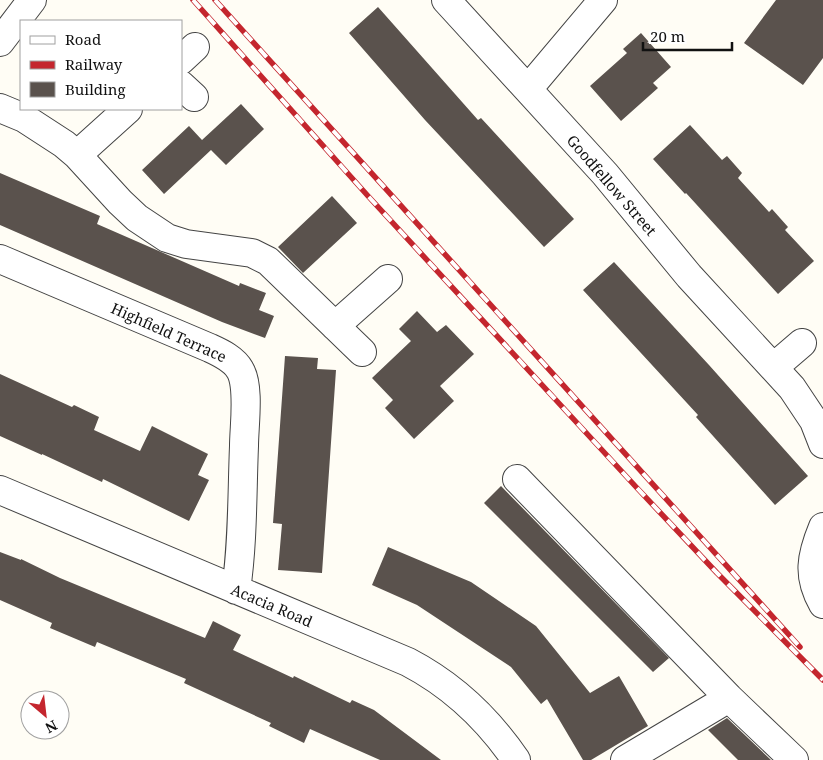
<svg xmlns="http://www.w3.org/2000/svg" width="823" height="760" font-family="'Noto Serif',serif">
	<rect width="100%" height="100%" fill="#fffdf5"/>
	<path fill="#5a524d" d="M776 0H823V58L803 85 744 43Z
		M378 7 478 120 481 118 574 219 544 247 425 120 349 33Z
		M641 33 671 67 653 83 658 88 621 121 590 86 627 53 623 49Z
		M241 104 264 129 226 165 211 150 164 194 142 170 189 126 202 140Z
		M690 125 722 160 727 156 742 173 738 178 769 212 772 209 788 227 785 230 814 261 778 294 686 193 685 194 653 159Z
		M0 173 100 216 97 224 239 286 240 283 266 293 259 310 274 316 265 338 222 322 0 225Z
		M332 196 357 223 303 273 278 247Z
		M614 262 709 365 808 476 775 505 696 417 698 415 583 290Z
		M417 311 437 332 446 325 474 354 440 386 454 401 414 439 385 408 393 400 372 378 411 341 399 329Z
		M285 356 318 358 317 369 336 370 322 573 278 570 282 524 273 523Z
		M0 374 72 407 74 405 99 417 94 430 140 451 152 426 208 454 198 475 209 480 189 521 103 479 102 482 42 454V455L0 436Z
		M501 486 669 658 653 672 484 503Z
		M388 547 471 582 536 626 590 693 619 676 648 726 591 760H583L547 699 541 704 511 667 417 605 372 585Z
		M0 552 21 560V559L60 578 205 638 213 621 241 635 233 650 293 678 294 676 350 703 352 700 374 710 441 760H380L310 729 304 743 269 726 271 723 184 683 186 679 97 642 95 647 50 628 52 623 0 600Z
		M727 718 771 760H738L708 730Z"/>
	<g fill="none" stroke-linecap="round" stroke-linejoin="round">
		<defs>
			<path id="minor" d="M446 0 605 174 689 276 792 388 814 421 823 444
				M0 42 32 0
				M181 60 195 47
				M181 85 194 97
				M528 89 603 0
				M0 108 24 118 64 144 77 155 120 202 137 218 167 238 186 244 252 253 268 261 362 352
				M77 155 128 109
				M0 259 210 348C221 353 234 359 240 370 250 387 244 426 244 446 242 494 243 542 236 590
				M335 326 388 279
				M774 367 802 343
				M517 479 729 698 794 760
				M0 490 408 662C452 685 488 719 516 760
				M823 527C811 556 807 576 823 604
				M625 760 729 698"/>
		</defs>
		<use href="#minor" stroke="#444" stroke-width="30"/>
		<use href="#minor" stroke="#fff" stroke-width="28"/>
		<defs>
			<path id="rail" d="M193 0 368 196 637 488 717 573 823 680
				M215 0 800 647"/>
		</defs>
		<use href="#rail" stroke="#c4262e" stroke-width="5.5"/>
		<use href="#rail" stroke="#fff" stroke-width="4" stroke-dasharray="11" stroke-linecap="butt"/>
	</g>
	<g text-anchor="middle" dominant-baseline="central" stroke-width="5" stroke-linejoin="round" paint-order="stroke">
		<g font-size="15" fill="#111" stroke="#fff">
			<text transform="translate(612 185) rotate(49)">Goodfellow Street</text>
			<text transform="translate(169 332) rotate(24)">Highfield Terrace</text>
			<text transform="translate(272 605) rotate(23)">Acacia Road</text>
		</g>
	</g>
	<rect x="20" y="20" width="162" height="90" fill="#ffffff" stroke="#a0a0a0"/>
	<rect x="30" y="36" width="25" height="8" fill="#ffffff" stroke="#a0a0a0"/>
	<text x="65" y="45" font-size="15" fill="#111111">Road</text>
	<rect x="30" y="61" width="25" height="8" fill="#c4262e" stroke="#a0a0a0"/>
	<text x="65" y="70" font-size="15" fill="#111111">Railway</text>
	<rect x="30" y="82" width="25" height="15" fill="#5a524d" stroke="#a0a0a0"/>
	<text x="65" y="95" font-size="15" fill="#111111">Building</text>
	<g transform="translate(45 715) rotate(152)"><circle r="24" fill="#ffffff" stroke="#a0a0a0"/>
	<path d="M0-4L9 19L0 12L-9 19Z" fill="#c4262e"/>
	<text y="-8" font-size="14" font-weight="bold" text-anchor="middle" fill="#111111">N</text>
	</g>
	<path d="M643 42v8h89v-8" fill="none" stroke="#111111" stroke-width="2.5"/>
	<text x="650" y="42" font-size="15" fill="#111111" stroke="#ffffff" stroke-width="4" paint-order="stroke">20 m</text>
</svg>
